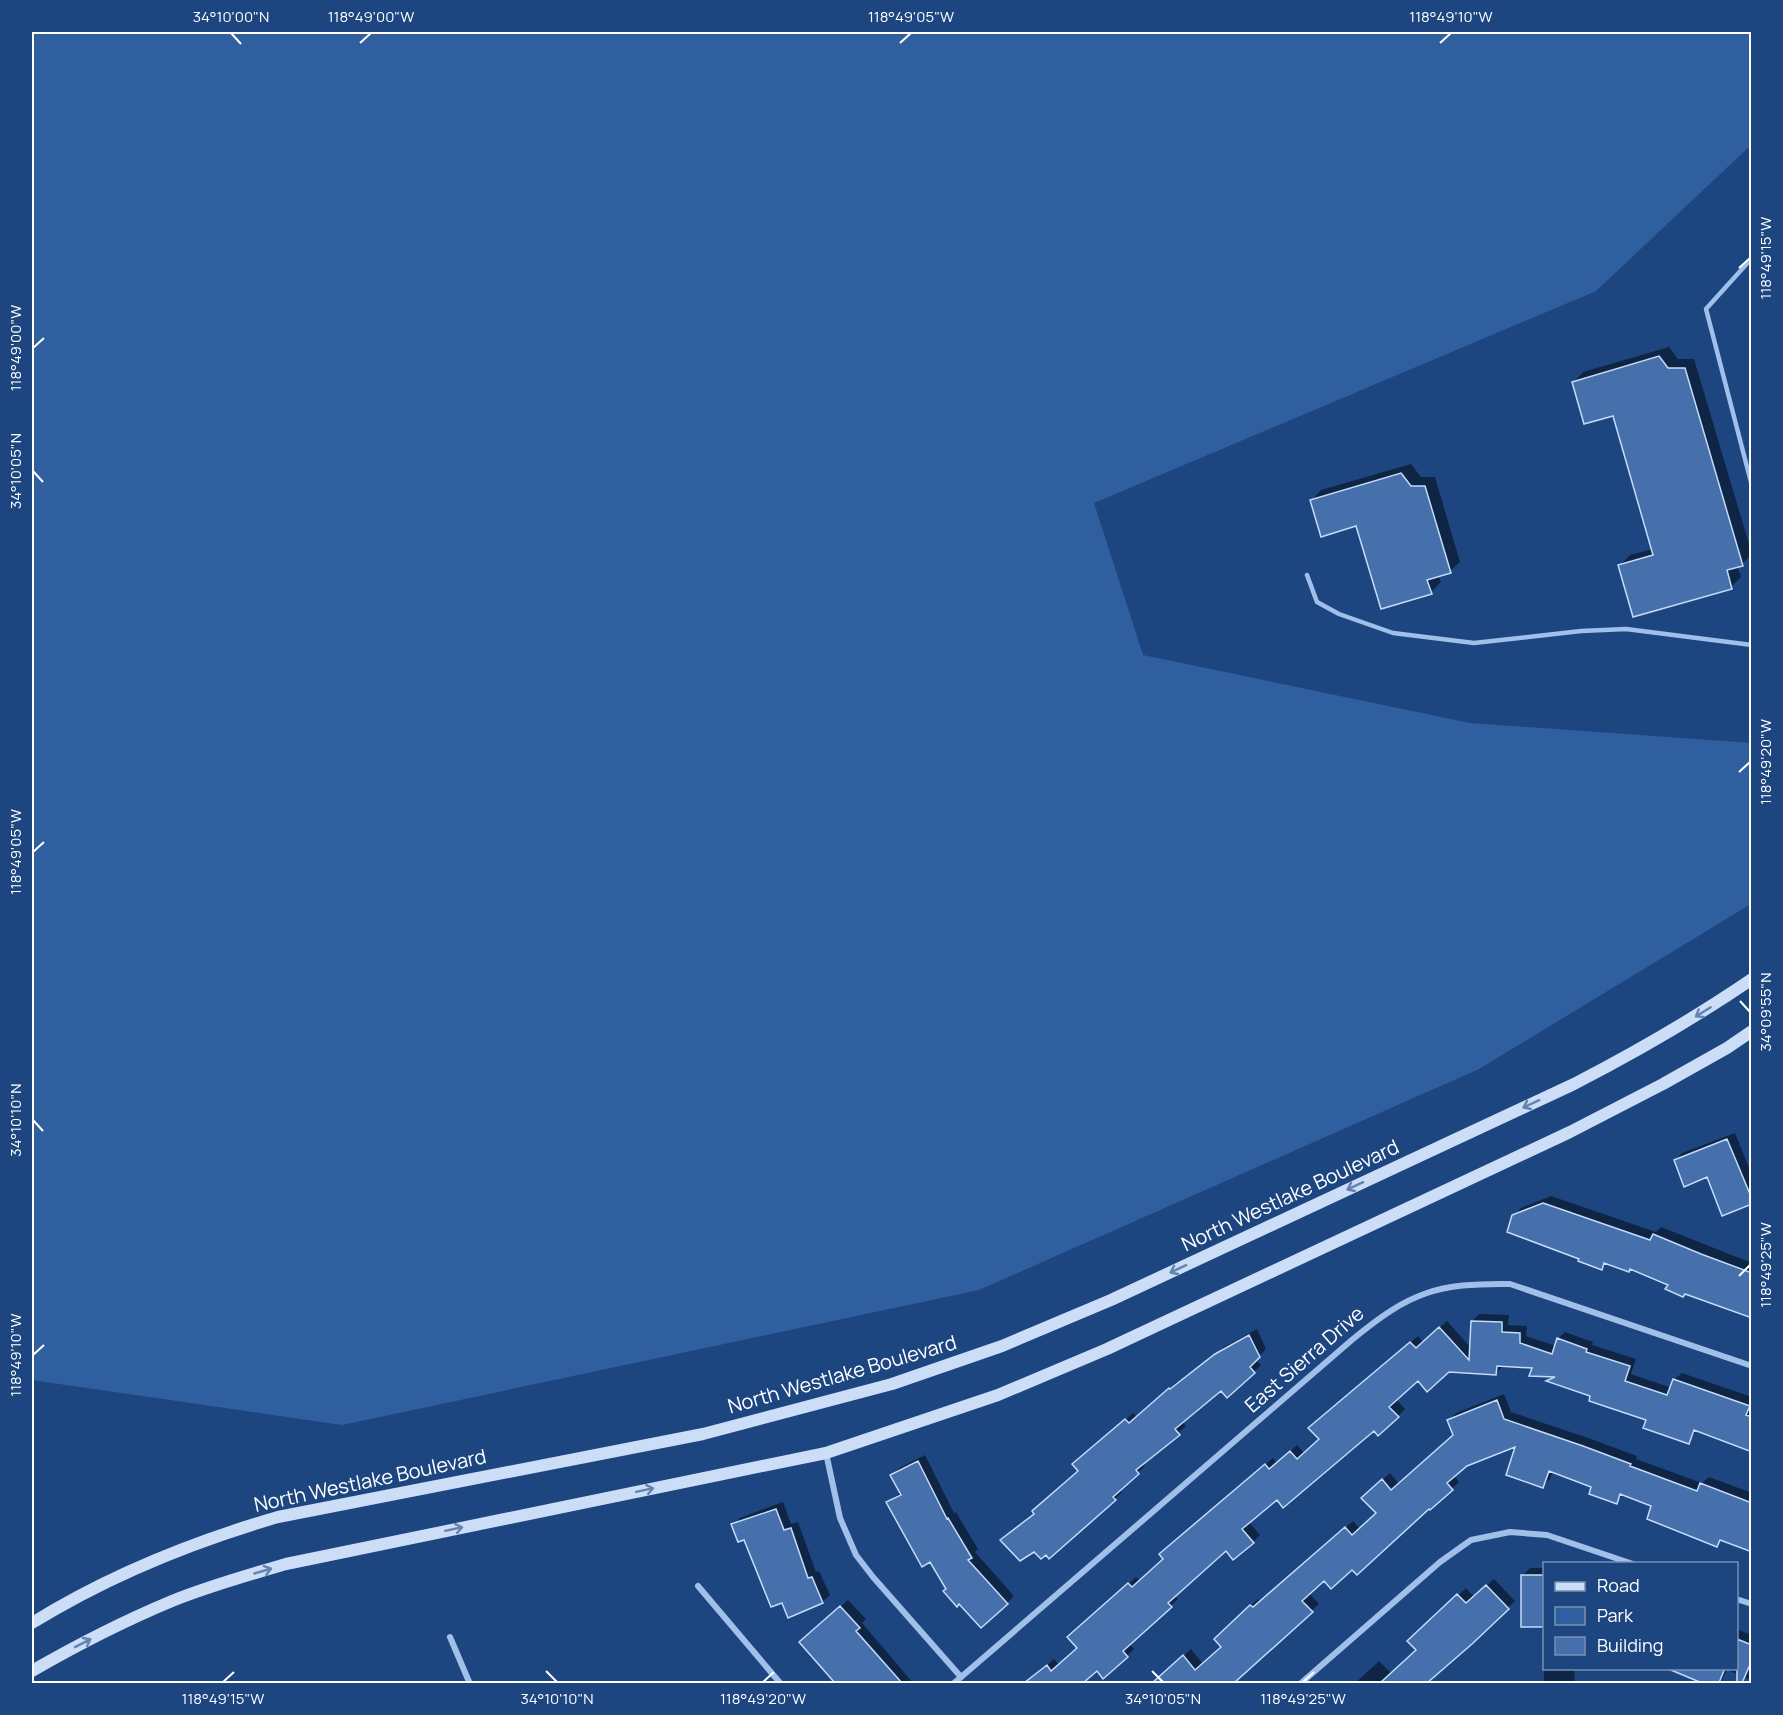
<svg xmlns="http://www.w3.org/2000/svg" width="1783" height="1715" font-family="Manrope,sans-serif">
	<rect width="100%" height="100%" fill="#1d4681"/>
	<path fill="#305f9f" d="M32 32H1751V145L1596 291 1094 503 1143 655 1470 723 1751 743V904L1479 1069 979 1290 342 1425 32 1380Z"/>
	<path fill="#0007" d="M1669 347 1678 359H1694L1752 554 1742 564 1737 566 1741 577 1731 587 1620 565 1630 555 1653 549 1614 414 1574 382 1583 372Z
		M1411 464 1421 477H1435L1460 562 1450 571 1438 575 1441 582 1431 592 1357 525 1312 500 1321 490Z
		M1735 1133 1752 1175V1202L1708 1175 1675 1160 1682 1153Z
		M1551 1196 1656 1232 1661 1227 1752 1263V1319L1750 1316 1686 1292 1631 1268 1629 1271 1607 1263 1602 1268 1581 1258 1514 1216 1521 1208Z
		M1479 1314 1509 1315 1508 1325 1527 1326 1526 1336 1556 1346 1558 1339 1565 1332 1593 1342 1592 1345 1636 1359 1631 1374 1672 1388 1674 1380 1682 1373 1752 1397V1451L1697 1430 1689 1442 1648 1419 1592 1395 1549 1380 1553 1376 1534 1366H1503L1496 1373 1449 1371 1418 1379 1396 1399 1405 1409 1398 1416 1375 1429 1277 1498 1249 1522 1260 1535 1253 1542 1226 1549 1174 1595 1178 1599 1129 1643 1134 1649 1127 1656 1097 1669 1081 1684 1075 1679 1070 1684H1025L1054 1659 1059 1665 1079 1648 1076 1630 1136 1577 1140 1581 1165 1558 1191 1527 1273 1458 1277 1463 1297 1445 1304 1453 1320 1439 1317 1421 1418 1336 1423 1342 1447 1321 1471 1348 1472 1321Z
		M1257 1329 1266 1349 1256 1359 1261 1365 1254 1372 1221 1389 1182 1421 1186 1426 1143 1463 1145 1466 1119 1489 1122 1492 1115 1499 1046 1553 1003 1540 1035 1513 1080 1471 1081 1457 1133 1413 1137 1417 1177 1382 1178 1383 1224 1347Z
		M1504 1394 1511 1412 1591 1439 1637 1456 1636 1459 1702 1483 1709 1477 1752 1493V1551L1722 1539 1717 1545 1653 1505 1624 1494 1616 1502 1593 1486 1553 1471 1550 1479 1543 1486 1518 1444 1466 1465 1454 1475 1459 1482 1430 1508 1429 1507 1352 1568 1324 1579 1309 1593 1319 1604 1231 1684H1153L1191 1649 1203 1664 1223 1647 1216 1639 1258 1599 1261 1601 1353 1521 1360 1529 1378 1513 1370 1491 1390 1473 1399 1484 1454 1435 1448 1420 1456 1413Z
		M925 1455 954 1513 956 1512 978 1549 975 1552 1014 1596 1007 1603 947 1589 931 1560 888 1502 901 1492 892 1475 899 1468Z
		M783 1502 791 1524 798 1522 816 1572 819 1571 830 1595 822 1602 783 1601 744 1538 733 1525 740 1518Z
		M1530 1568H1544V1626L1522 1576Z
		M1494 1579 1515 1601 1425 1684H1354L1379 1661 1392 1674 1418 1650 1410 1641 1466 1588 1474 1597Z
		M848 1600 866 1619 862 1623 914 1684H837L801 1642Z
		M1736 1629 1752 1635V1680L1727 1670 1720 1684H1706L1691 1677 1687 1668H1736Z
		M1546 1668H1574L1575 1684H1544V1671Z"/>
	<path fill="#4570ab" stroke="#c5dbf7" stroke-width="1.5" d="M1659 356 1668 368H1685L1743 566 1727 570 1732 589 1633 617 1618 565 1653 555 1613 416 1584 424 1572 382Z
		M1401 473 1411 486H1425L1451 573 1427 580 1432 594 1381 609 1356 526 1321 537 1310 500Z
		M1727 1139 1752 1199V1204L1722 1216 1707 1177 1684 1187 1674 1160Z
		M1543 1203 1650 1240 1653 1234 1701 1254 1752 1273V1318L1685 1294 1683 1297 1665 1289 1668 1285 1630 1269 1629 1272 1604 1263 1602 1270 1578 1261 1579 1259 1507 1232 1512 1215Z
		M1471 1321 1502 1322V1332L1520 1333V1343L1552 1354 1557 1338 1587 1349 1586 1352 1630 1366 1625 1381 1667 1395 1673 1379 1750 1406 1746 1415 1752 1417V1452L1694 1430 1689 1444 1643 1428 1646 1420 1589 1401 1590 1396 1546 1381 1555 1377 1529 1376 1532 1368 1497 1366 1496 1375 1449 1372 1427 1392 1418 1381 1389 1407 1399 1417 1378 1436 1374 1431 1283 1508 1277 1500 1242 1529 1254 1543 1233 1560 1226 1551 1168 1603 1172 1607 1123 1651 1128 1657 1103 1679 1097 1671 1083 1683H1024L1047 1665 1051 1671 1077 1648 1067 1637 1128 1583 1132 1587 1163 1559 1159 1554 1265 1464 1269 1469 1290 1451 1297 1459 1319 1439 1308 1428 1410 1342 1416 1348 1439 1327 1469 1360Z
		M1249 1335 1260 1357 1250 1367 1255 1373 1227 1398 1221 1391 1175 1429 1180 1435 1136 1470 1139 1474 1113 1497 1116 1500 1049 1559 1046 1555 1041 1559 1034 1552 1020 1561 1000 1540 1034 1514 1032 1511 1078 1471 1072 1464 1125 1419 1129 1423 1169 1388 1170 1389 1215 1354Z
		M1497 1400 1504 1419 1583 1446 1631 1464 1630 1466 1697 1491 1700 1483 1752 1503V1552L1720 1540 1717 1547 1647 1519 1651 1506 1620 1494 1617 1504 1589 1494 1591 1487 1549 1471 1543 1488 1506 1475 1515 1447 1467 1466 1447 1483 1453 1490 1430 1510 1429 1509 1357 1575 1352 1570 1331 1589 1324 1581 1302 1601 1313 1612 1234 1683H1152L1183 1655 1195 1670 1221 1647 1214 1639 1250 1605 1253 1607 1345 1527 1352 1535 1376 1513 1361 1498 1382 1479 1391 1490 1453 1435 1447 1420Z
		M918 1461 947 1519 948 1518 972 1558 968 1560 1008 1604 981 1628 959 1604 957 1607 943 1591 946 1589 930 1562 922 1567 886 1502 901 1495 890 1475Z
		M776 1509 784 1530 791 1528 808 1578 812 1577 823 1603 788 1618 782 1603 771 1607 744 1540 738 1542 731 1524Z
		M1521 1575H1545V1627H1521Z
		M1486 1585 1509 1609 1472 1644 1427 1683H1380L1416 1650 1407 1641 1457 1594 1466 1603Z
		M840 1606 860 1628 856 1631 902 1683H835L799 1642Z
		M1737 1639 1752 1645V1660L1742 1683H1737Z
		M1666 1668H1725L1719 1683H1702Z"/>
	<g fill="none" stroke-linecap="round" stroke-linejoin="round">
		<path stroke="#a1c0e9" stroke-width="4.5" d="M1752 258 1706 309 1752 486
			M1307 575 1317 602 1339 614 1393 633 1474 643 1581 631 1626 629 1752 645"/>
		<path stroke="#a1c0e9" stroke-width="6" d="M826 1453 840 1518 856 1555 873 1577 961 1677
			M698 1586 781 1684
			M1736 1599 1752 1604
			M450 1637 470 1684
			M953 1684 1353 1339C1410 1292 1437 1283 1510 1284L1752 1366
			M1300 1684 1440 1562 1471 1540 1510 1532 1547 1535 1633 1564"/>
		<path stroke="#ccdef7" stroke-width="12" d="M32 1623C108 1576 192 1542 278 1517L703 1434 892 1384 1002 1346 1111 1300 1574 1084C1636 1052 1695 1018 1752 979
			M32 1671C77 1645 124 1621 172 1601 209 1586 248 1575 286 1564L826 1453 998 1395 1107 1349 1570 1132 1663 1084 1727 1048 1752 1031"/>
	</g>
	<defs><path id="oneway-shaft" d="M-6 0H5M1.5-3L5.5 0L1.5 3" fill="none" stroke-width="1.6" stroke-linecap="round" stroke-linejoin="round" transform="scale(1.5)"/></defs>
	<g stroke="#6383b0">
		<use href="#oneway-shaft" transform="translate(1703 1012) rotate(148)"/>
		<use href="#oneway-shaft" transform="translate(1531 1104) rotate(155)"/>
		<use href="#oneway-shaft" transform="translate(1355 1186) rotate(155)"/>
		<use href="#oneway-shaft" transform="translate(1178 1269) rotate(155)"/>
		<use href="#oneway-shaft" transform="translate(645 1490) rotate(-12)"/>
		<use href="#oneway-shaft" transform="translate(454 1529) rotate(-12)"/>
		<use href="#oneway-shaft" transform="translate(263 1571) rotate(-16)"/>
		<use href="#oneway-shaft" transform="translate(83 1643) rotate(-27)"/>
	</g>
	<path fill="none" stroke="#fff" stroke-width="2" d="M231 33 241 44M360 43 371 33M900 43 911 33M1440 43 1451 33M1739 268 1750 258M33 348 44 338M33 471 43 482M1739 772 1750 762M33 852 44 842M1740 1001 1750 1012M33 1120 43 1131M1739 1276 1750 1265M33 1355 44 1345M546 1671 557 1682M1152 1671 1163 1682M223 1682 234 1672M763 1682 774 1672M1303 1682 1314 1672"/>
	<g text-anchor="middle" dominant-baseline="central" stroke-width="4.5" stroke-linejoin="round" paint-order="stroke">
		<g font-size="20" fill="#fff" stroke="#1d4681">
			<text transform="translate(1290 1195) rotate(-25)">North Westlake Boulevard</text>
			<text transform="translate(1304 1359) rotate(-41)">East Sierra Drive</text>
			<text transform="translate(842 1374) rotate(-16)">North Westlake Boulevard</text>
			<text transform="translate(370 1480) rotate(-12)">North Westlake Boulevard</text>
		</g>
	</g>
	<rect width="1783" height="1715" fill="none" stroke="#1d4681" stroke-width="66"/>
	<rect x="1543" y="1562" width="195" height="108" fill="#1d4681" stroke="#7790b3" stroke-width="1.5"/>
	<rect x="1555" y="1582" width="30" height="9" fill="#ccdef7" stroke="#7790b3" stroke-width="1.5"/>
	<text x="1597" y="1592" font-size="18" fill="#ffffff">Road</text>
	<rect x="1555" y="1607" width="30" height="18" fill="#305f9f" stroke="#7790b3" stroke-width="1.5"/>
	<text x="1597" y="1622" font-size="18" fill="#ffffff">Park</text>
	<rect x="1555" y="1637" width="30" height="18" fill="#4570ab" stroke="#7790b3" stroke-width="1.5"/>
	<text x="1597" y="1652" font-size="18" fill="#ffffff">Building</text>
	<rect x="33" y="33" width="1717" height="1649" fill="none" stroke="#fff" stroke-width="2"/>
	<g font-size="15" text-anchor="middle" fill="#fff">
		<text x="231" y="22">34°10'00"N</text>
		<text x="371" y="22">118°49'00"W</text>
		<text x="911" y="22">118°49'05"W</text>
		<text x="1451" y="22">118°49'10"W</text>
		<text transform="translate(1766 258) rotate(-90)" y="5">118°49'15"W</text>
		<text transform="translate(16 348) rotate(-90)" y="5">118°49'00"W</text>
		<text transform="translate(16 471) rotate(-90)" y="5">34°10'05"N</text>
		<text transform="translate(1766 762) rotate(-90)" y="5">118°49'20"W</text>
		<text transform="translate(16 852) rotate(-90)" y="5">118°49'05"W</text>
		<text transform="translate(1766 1012) rotate(-90)" y="5">34°09'55"N</text>
		<text transform="translate(16 1120) rotate(-90)" y="5">34°10'10"N</text>
		<text transform="translate(1766 1265) rotate(-90)" y="5">118°49'25"W</text>
		<text transform="translate(16 1355) rotate(-90)" y="5">118°49'10"W</text>
		<text x="223" y="1704">118°49'15"W</text>
		<text x="557" y="1704">34°10'10"N</text>
		<text x="763" y="1704">118°49'20"W</text>
		<text x="1163" y="1704">34°10'05"N</text>
		<text x="1303" y="1704">118°49'25"W</text>
	</g>
</svg>
